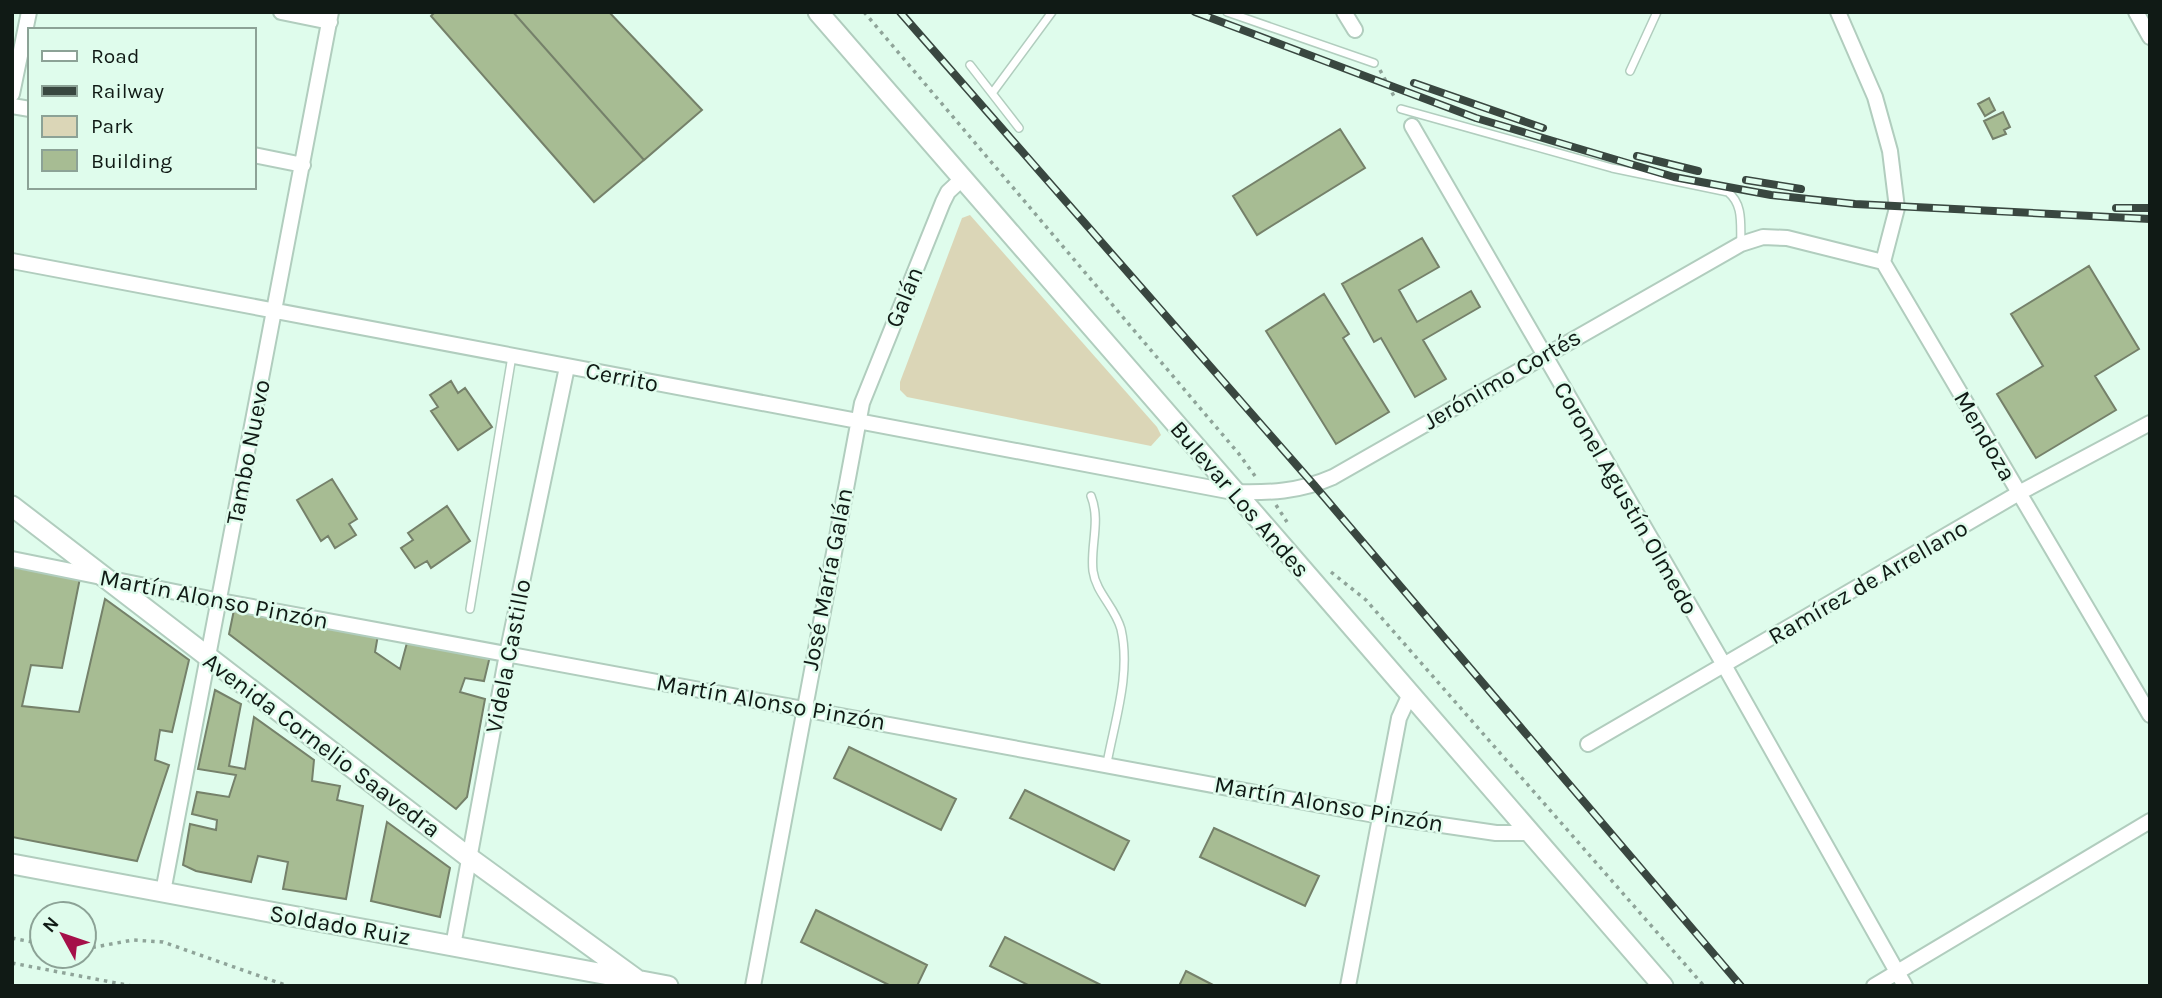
<svg xmlns="http://www.w3.org/2000/svg" width="2162" height="998" font-family="Karla,sans-serif">
	<rect width="100%" height="100%" fill="#dffcec"/>
	<path fill="#dbd6b7" d="M970 215 1157 427 1161 435 1151 446 907 397 900 390V382L962 218Z"/>
	<path fill="#a7bc93" stroke="#75816a" stroke-width="2" d="M435 12H513L644 160 594 202 431 16Z
		M513 12H609L702 110 644 160Z
		M1989 98 1995 110 1985 116 1978 104Z
		M2003 112 2010 127 2004 130 2006 134 1993 139 1984 121Z
		M1340 129 1365 168 1257 235 1233 196Z
		M1422 238 1439 267 1399 290 1417 322 1471 291 1480 307 1423 340 1446 379 1415 397 1381 338 1374 342 1342 284Z
		M2089 266 2139 349 2095 376 2116 410 2036 458 1997 394 2043 366 2011 314Z
		M1324 294 1349 334 1343 338 1389 412 1336 444 1266 331Z
		M451 381 458 393 465 388 492 427 458 450 431 411 438 407 430 395Z
		M332 479 357 519 349 524 356 535 335 548 328 536 321 541 297 500Z
		M447 506 470 541 431 568 427 561 415 568 401 548 413 540 408 533Z
		M12 567 80 578 62 668 31 665 22 706 79 712 105 599 189 660 172 732 160 730 155 760 169 765 137 861 12 837Z
		M234 610 378 635 375 652 400 669 408 639 490 656 484 681 465 678 460 692 485 699 467 797 456 809 229 634Z
		M215 690 241 704 229 766 245 769 254 717 314 760 312 781 340 786 337 800 363 806 346 899 283 889 288 862 258 856 251 882 196 871 183 865 190 824 216 830 217 820 192 814 197 792 229 797 236 775 198 769Z
		M849 747 956 799 941 830 834 778Z
		M1025 790 1129 841 1114 870 1010 818Z
		M387 822 450 868 440 917 371 901Z
		M1214 828 1319 876 1305 906 1200 857Z
		M816 910 927 965 917 986H891L801 942Z
		M1005 937 1103 986H1030L990 966Z
		M1186 971 1215 986H1179Z"/>
	<g fill="none" stroke-linecap="round" stroke-linejoin="round">
		<defs>
			<path id="service" d="M1227 12 1374 63
				M970 65 1019 128
				M1630 71 1657 12
				M993 92 1052 12
				M1401 109 1612 168 1728 192C1744 205 1740 225 1741 244
				M1091 496C1101 521 1090 546 1093 571 1096 593 1115 607 1121 629 1131 673 1115 720 1107 763
				M470 609 512 356"/>
			<path id="minor" d="M281 12 330 22
				M1344 12 1355 30
				M1838 12 1875 97 1890 151 1897 208 1883 262
				M2136 12 2150 37
				M12 94 29 12
				M12 106 30 109
				M1412 126 1724 665 1905 986
				M254 155 303 165
				M12 261 1233 492C1269 493 1299 492 1333 477L1741 244 1763 237 1787 238 1883 262 2150 715
				M12 559 220 601 1380 816 1496 833H1532
				M1588 744 2019 493 2150 423
				M163 892 331 12
				M453 946 507 654 567 367
				M753 986 862 403 943 202 948 192 962 179
				M1348 986 1399 718 1411 692
				M1874 986 2150 821"/>
			<path id="secondary" d="M818 12C1099 337 1383 660 1663 986
				M12 506 471 859 636 979
				M12 864 668 986"/>
		</defs>
		<use href="#service" stroke="#b1cdbe" stroke-width="10"/>
		<use href="#minor" stroke="#b1cdbe" stroke-width="18"/>
		<use href="#secondary" stroke="#b1cdbe" stroke-width="23"/>
		<path stroke="#8fa499" stroke-width="3.5" stroke-dasharray="3.5 5" stroke-linecap="butt" d="M864 12 1239 454 1255 476
			M1380 70 1396 100
			M1276 505 1287 522
			M1331 572 1366 600 1704 986
			M12 938 42 944
			M84 949 133 940 163 942 288 986
			M12 963 132 986"/>
		<use href="#service" stroke="#fff" stroke-width="7"/>
		<use href="#minor" stroke="#fff" stroke-width="14"/>
		<use href="#secondary" stroke="#fff" stroke-width="19"/>
		<defs>
			<path id="rail" d="M900 12 1314 485 1741 986
				M1195 12 1476 118 1674 177 1771 195 1855 204 2150 219
				M1414 83 1543 128
				M1637 156 1698 171
				M1746 180 1801 189
				M2116 208H2150"/>
		</defs>
		<use href="#rail" stroke="#394740" stroke-width="8"/>
		<use href="#rail" stroke="#dffcec" stroke-width="5" stroke-dasharray="16" stroke-linecap="butt"/>
	</g>
	<g text-anchor="middle" dominant-baseline="central" stroke-width="5" stroke-linejoin="round" paint-order="stroke">
		<g font-size="24" fill="#101a15" stroke="#dffcec">
			<text transform="translate(904 297) rotate(-68)">Galán</text>
			<text transform="translate(622 377) rotate(11)">Cerrito</text>
			<text transform="translate(1502 379) rotate(-30)">Jerónimo Cortés</text>
			<text transform="translate(1985 436) rotate(60)">Mendoza</text>
			<text transform="translate(248 452) rotate(-79)">Tambo Nuevo</text>
			<text transform="translate(1626 498) rotate(60)">Coronel Agustín Olmedo</text>
			<text transform="translate(1240 499) rotate(49)">Bulevar Los Andes</text>
			<text transform="translate(827 579) rotate(-79)">José María Galán</text>
			<text transform="translate(1868 582) rotate(-30)">Ramírez de Arrellano</text>
			<text transform="translate(214 599) rotate(11)">Martín Alonso Pinzón</text>
			<text transform="translate(508 656) rotate(-79)">Videla Castillo</text>
			<text transform="translate(771 702) rotate(10)">Martín Alonso Pinzón</text>
			<text transform="translate(322 745) rotate(37)">Avenida Cornelio Saavedra</text>
			<text transform="translate(1329 804) rotate(10)">Martín Alonso Pinzón</text>
			<text transform="translate(340 925) rotate(10)">Soldado Ruiz</text>
		</g>
	</g>
	<rect width="2162" height="998" fill="none" stroke="#101a15" stroke-width="28"/>
	<rect x="28" y="28" width="228" height="161" fill="#dffcec" stroke="#8ca296" stroke-width="2"/>
	<rect x="42" y="51" width="35" height="10" fill="#ffffff" stroke="#8ca296" stroke-width="2"/>
	<text x="91" y="63" font-size="21" fill="#101a15">Road</text>
	<rect x="42" y="86" width="35" height="10" fill="#394740" stroke="#8ca296" stroke-width="2"/>
	<text x="91" y="98" font-size="21" fill="#101a15">Railway</text>
	<rect x="42" y="116" width="35" height="21" fill="#dbd6b7" stroke="#8ca296" stroke-width="2"/>
	<text x="91" y="133" font-size="21" fill="#101a15">Park</text>
	<rect x="42" y="150" width="35" height="21" fill="#a7bc93" stroke="#8ca296" stroke-width="2"/>
	<text x="91" y="168" font-size="21" fill="#101a15">Building</text>
	<g transform="translate(63 935) rotate(310)"><circle r="33" fill="#dffcec" stroke="#8ca296" stroke-width="2"/>
	<path d="M0-5L12 26L0 18L-12 26Z" fill="#a51049"/>
	<text y="-10" font-size="19" font-weight="bold" text-anchor="middle" fill="#101a15">N</text>
	</g>
</svg>
